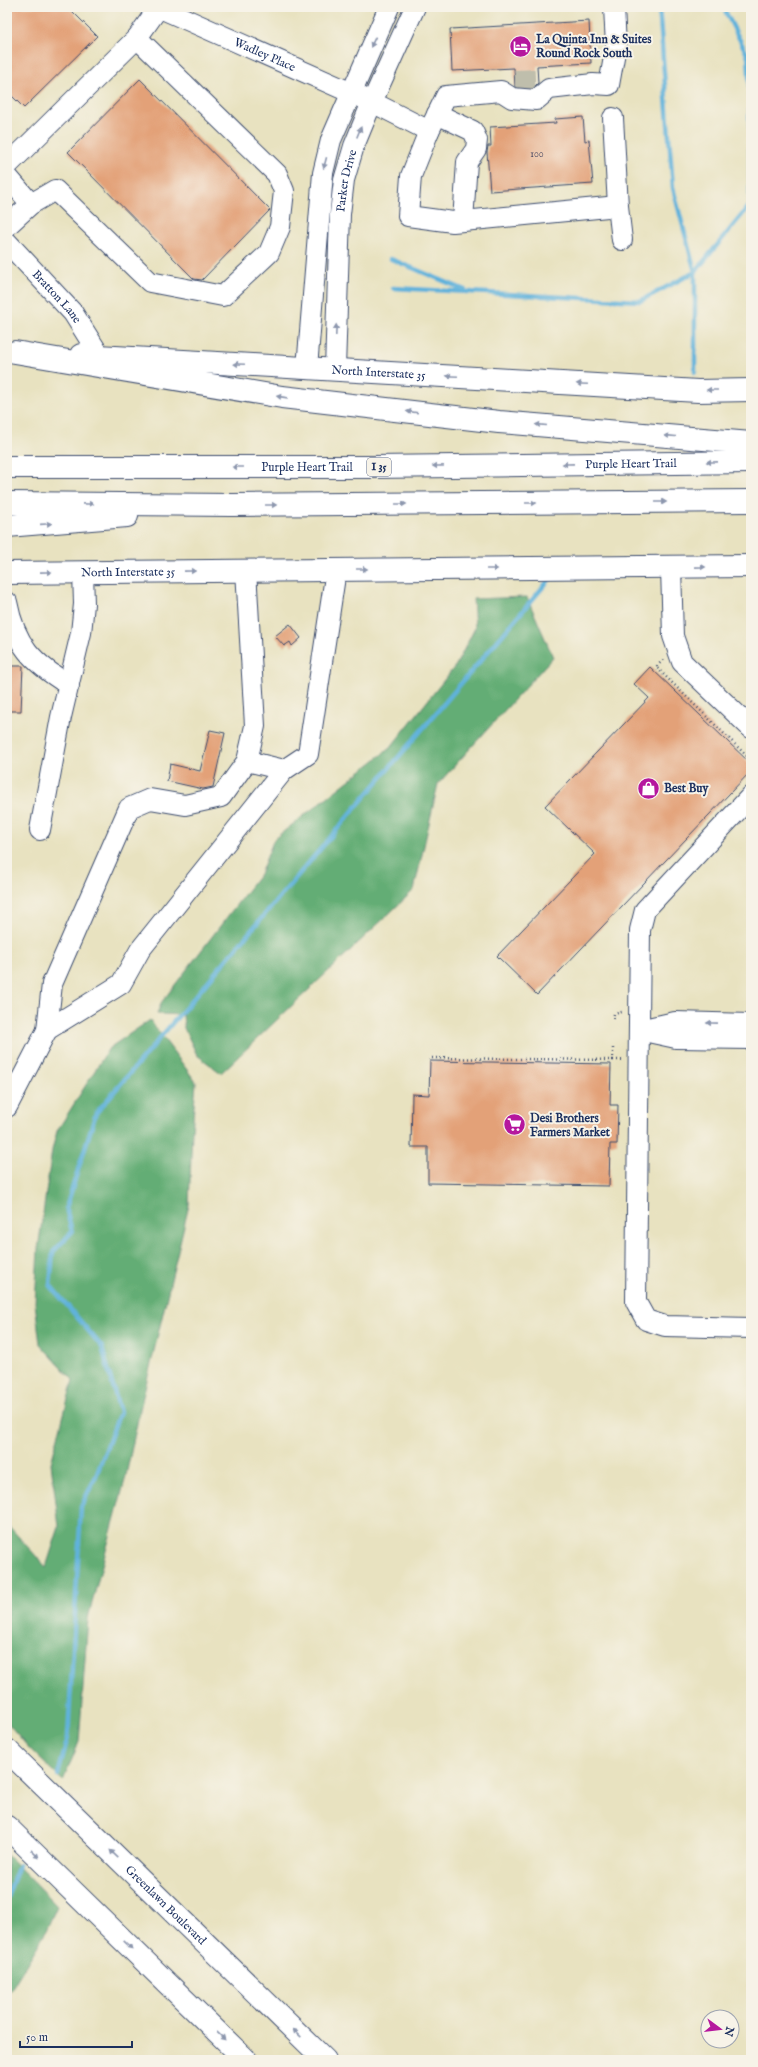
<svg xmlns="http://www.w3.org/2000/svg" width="758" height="2067" font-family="'IM FELL English',serif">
	<rect width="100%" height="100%" fill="#f7f3e8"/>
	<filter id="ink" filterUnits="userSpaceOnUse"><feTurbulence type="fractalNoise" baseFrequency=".025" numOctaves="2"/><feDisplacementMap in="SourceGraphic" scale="8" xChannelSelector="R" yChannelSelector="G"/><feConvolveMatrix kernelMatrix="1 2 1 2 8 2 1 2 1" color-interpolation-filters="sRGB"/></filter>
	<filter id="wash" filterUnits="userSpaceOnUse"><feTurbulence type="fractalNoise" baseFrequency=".012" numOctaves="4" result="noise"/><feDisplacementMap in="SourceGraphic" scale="16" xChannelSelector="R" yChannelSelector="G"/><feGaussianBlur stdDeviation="0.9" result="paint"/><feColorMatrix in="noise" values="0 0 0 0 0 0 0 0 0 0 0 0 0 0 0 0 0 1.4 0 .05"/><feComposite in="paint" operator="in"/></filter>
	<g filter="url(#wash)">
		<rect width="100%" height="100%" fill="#e8e2c0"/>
		<path fill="#63ad75" stroke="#3f6e6a" d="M527 597 553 657 438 784 414 890 221 1073 197 1055 184 1028 183 1015 157 1014 161 1003 260 874 274 839 390 748 456 665 475 628 473 599Z
			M150 1020 196 1082 192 1132 189 1205 141 1405 125 1480 88 1618 79 1742 63 1781 28 1747 7 1722V1524L46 1567 59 1527 51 1463 73 1380 40 1344 35 1303 38 1249 52 1150 57 1131 109 1048Z
			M7 1855 57 1906 43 1937 7 1996Z"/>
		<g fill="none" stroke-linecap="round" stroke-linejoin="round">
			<path stroke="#60b2db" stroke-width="4.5" d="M723 7 748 56 749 72
				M750 205 749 72 751 70
				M391 259 465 290
				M393 288 640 301 695 272 673 188 659 7
				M695 372V272L751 204
				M58 1775 68 1737 81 1507 96 1476 120 1412 102 1347 50 1285 53 1252 72 1232 66 1208 96 1113 549 580
				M7 1897 19 1865"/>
		</g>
		<g id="blocks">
			<path fill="#e3a178" d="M7 7H68L97 36 24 108 7 91Z
				M589 21 591 63 537 66 538 83 534 87H515L514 68 452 71 450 29Z
				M140 79 270 210 202 280 194 279 68 152Z
				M583 117 585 141 589 140 593 184 490 191 487 152 488 146H491L490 127 556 123 555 119Z
				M290 624 301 638 292 646 290 642 284 646 275 636Z
				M7 666H23L21 711H7Z
				M650 667 751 764V771L537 995 497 956 595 854 545 806 649 698 634 684Z
				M210 730 225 733 213 787 203 789 167 781 170 764 200 771Z
				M430 1061 611 1064 610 1105H618L617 1144H610L609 1186 428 1183V1147H411L412 1094 429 1095Z"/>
		</g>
	</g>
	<g filter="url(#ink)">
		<use href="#blocks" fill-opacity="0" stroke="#3a4a6d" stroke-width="1"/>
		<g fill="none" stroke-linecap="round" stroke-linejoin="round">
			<path stroke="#bfbeac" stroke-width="20" stroke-dasharray="20 10" stroke-linecap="butt" d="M515 80 538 79"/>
			<defs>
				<g id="minor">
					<path id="s1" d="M158 7 372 102 429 131"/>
					<path d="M614 7 616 46 609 85 593 84 549 89 536 100 512 98 501 91 446 96 429 131 411 176 408 216 453 222 618 206"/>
					<path d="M437 114 473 131 477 140 476 149 467 162 463 221"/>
					<path d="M613 118 618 206 622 240"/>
					<path d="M7 166 137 38 159 7"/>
					<path d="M7 176 31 204"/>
					<path d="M7 226 31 204 55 190 150 282 223 296 269 253 280 227 284 191 277 174 137 38"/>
					<path id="s2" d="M7 242 73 313 100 356"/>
					<path d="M307 368 323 173 331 140 389 7"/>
					<path id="s3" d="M335 369 340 214 344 180 354 146 372 102 415 7"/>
					<path d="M671 568 673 636 682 662 751 728"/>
					<path d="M7 602C15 645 33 663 69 685"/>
					<path d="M247 761 284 770 308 754 336 570"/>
					<path d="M751 796 645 910 640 930 636 1302 646 1320 665 1326 751 1328"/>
					<path d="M40 830 61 717 81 633 84 604 83 572"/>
					<path d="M751 1024 675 1022 639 1030 676 1038 751 1039"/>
					<path d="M47 1030 121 984 140 950 284 770"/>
					<path d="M7 1107 47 1030 52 984 129 808 150 799 185 805 221 797 247 761 255 726 246 570"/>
				</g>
				<g id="major">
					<path id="s4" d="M81 355 698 391 751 390"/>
					<path id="s5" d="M7 573 751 566"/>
					<path id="s6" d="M7 1750 325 2060"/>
					<path d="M7 1827 246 2060"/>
				</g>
				<g id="highway">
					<path d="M15 352 282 397 499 422 751 443"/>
					<path id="s7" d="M7 467H374L751 462"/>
					<path d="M7 503 232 505 751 501"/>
					<path d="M7 526 127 516"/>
				</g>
			</defs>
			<use href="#minor" stroke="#3a4a6d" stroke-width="22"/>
			<use href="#major" stroke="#3a4a6d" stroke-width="24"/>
			<use href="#highway" stroke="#3a4a6d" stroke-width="24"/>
			<path stroke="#3a4a6d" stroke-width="2.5" stroke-dasharray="1 3" stroke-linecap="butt" d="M663 660 656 667 751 760
				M613 1019 614 1014 622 1012
				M428 1058 613 1060V1046
				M613 1060H623"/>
			<use href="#minor" stroke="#fff" stroke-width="20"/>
			<use href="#major" stroke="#fff" stroke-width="22"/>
			<use href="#highway" stroke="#fff" stroke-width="22"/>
		</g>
		<defs><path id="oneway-solid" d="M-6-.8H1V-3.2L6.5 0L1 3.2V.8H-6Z"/></defs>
		<g fill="#8d97ae">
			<use href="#oneway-solid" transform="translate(373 42) rotate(115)"/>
			<use href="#oneway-solid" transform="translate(359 132) rotate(-68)"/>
			<use href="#oneway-solid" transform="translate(325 163) rotate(105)"/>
			<use href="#oneway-solid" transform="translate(336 330) rotate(-88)"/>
			<use href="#oneway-solid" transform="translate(239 364) rotate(-177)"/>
			<use href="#oneway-solid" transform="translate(452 376) rotate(-177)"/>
			<use href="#oneway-solid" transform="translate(582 384) rotate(-177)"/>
			<use href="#oneway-solid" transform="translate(712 390) rotate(180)"/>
			<use href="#oneway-solid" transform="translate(282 397) rotate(-172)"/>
			<use href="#oneway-solid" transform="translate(412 412) rotate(-173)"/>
			<use href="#oneway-solid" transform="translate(541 425) rotate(-175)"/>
			<use href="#oneway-solid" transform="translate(670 436) rotate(-175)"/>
			<use href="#oneway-solid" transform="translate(712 462) rotate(179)"/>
			<use href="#oneway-solid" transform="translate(568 464) rotate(179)"/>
			<use href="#oneway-solid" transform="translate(438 466) rotate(179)"/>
			<use href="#oneway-solid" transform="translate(238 467) rotate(180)"/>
			<use href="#oneway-solid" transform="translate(661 502)"/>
			<use href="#oneway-solid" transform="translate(531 503)"/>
			<use href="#oneway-solid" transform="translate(88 504) rotate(1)"/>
			<use href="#oneway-solid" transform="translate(401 504)"/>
			<use href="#oneway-solid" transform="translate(271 505)"/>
			<use href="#oneway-solid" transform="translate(46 524) rotate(-4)"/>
			<use href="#oneway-solid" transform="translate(700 567) rotate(-1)"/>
			<use href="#oneway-solid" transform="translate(362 569)"/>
			<use href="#oneway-solid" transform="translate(492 569)"/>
			<use href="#oneway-solid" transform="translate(190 571) rotate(-1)"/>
			<use href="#oneway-solid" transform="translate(46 572) rotate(-1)"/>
			<use href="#oneway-solid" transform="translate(712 1023) rotate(-179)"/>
			<use href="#oneway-solid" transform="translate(35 1854) rotate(44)"/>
			<use href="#oneway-solid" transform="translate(114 1854) rotate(-136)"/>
			<use href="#oneway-solid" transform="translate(128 1945) rotate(44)"/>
			<use href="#oneway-solid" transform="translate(297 2033) rotate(-136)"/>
			<use href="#oneway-solid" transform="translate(221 2036) rotate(44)"/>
		</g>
	</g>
	<defs>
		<symbol id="hotel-disc" viewBox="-11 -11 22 22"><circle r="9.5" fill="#b5179e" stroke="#f7f3e8"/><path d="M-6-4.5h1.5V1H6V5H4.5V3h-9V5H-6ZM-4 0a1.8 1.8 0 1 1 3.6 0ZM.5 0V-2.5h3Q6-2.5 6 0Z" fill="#fff"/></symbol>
		<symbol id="shop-disc" viewBox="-11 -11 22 22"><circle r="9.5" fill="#b5179e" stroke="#f7f3e8"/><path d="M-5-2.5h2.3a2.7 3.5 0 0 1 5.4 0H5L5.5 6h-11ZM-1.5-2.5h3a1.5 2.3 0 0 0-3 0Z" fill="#fff"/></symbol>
		<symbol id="supermarket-disc" viewBox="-11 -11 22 22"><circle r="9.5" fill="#b5179e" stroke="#f7f3e8"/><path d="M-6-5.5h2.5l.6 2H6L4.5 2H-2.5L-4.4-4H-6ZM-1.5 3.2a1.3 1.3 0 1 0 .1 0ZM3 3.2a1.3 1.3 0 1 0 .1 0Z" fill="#fff"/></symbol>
	</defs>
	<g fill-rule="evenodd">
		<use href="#hotel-disc" x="508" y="34" width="25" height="25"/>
		<use href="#shop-disc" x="636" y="776" width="25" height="25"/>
		<use href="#supermarket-disc" x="502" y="1112" width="25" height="25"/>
	</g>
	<g text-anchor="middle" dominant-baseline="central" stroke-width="4" stroke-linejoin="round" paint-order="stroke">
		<g font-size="10" fill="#4d4c64">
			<text x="537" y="154">100</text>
		</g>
		<rect fill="#f7f3e8" stroke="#5d6a87" stroke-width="1" x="367" y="458" width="24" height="18" rx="3"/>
		<g font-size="11" font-weight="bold" fill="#1b2f5e">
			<text x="379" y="467">I 35</text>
		</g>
		<g font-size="12" font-weight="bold" fill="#1b2f5e" stroke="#f7f3e8" text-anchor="start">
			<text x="536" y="39">La Quinta Inn &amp; Suites<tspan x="536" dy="14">Round Rock South</tspan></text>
			<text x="664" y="788">Best Buy</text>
			<text x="530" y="1118">Desi Brothers<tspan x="530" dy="14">Farmers Market</tspan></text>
		</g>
		<g font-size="12" fill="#1b2f5e" stroke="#f7f3e8">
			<text stroke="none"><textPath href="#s1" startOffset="117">Wadley Place</textPath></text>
			<text stroke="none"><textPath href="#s3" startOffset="189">Parker Drive</textPath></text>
			<text stroke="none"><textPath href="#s2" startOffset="74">Bratton Lane</textPath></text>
			<text stroke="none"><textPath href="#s4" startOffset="298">North Interstate 35</textPath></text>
			<text stroke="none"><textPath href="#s7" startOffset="624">Purple Heart Trail</textPath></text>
			<text stroke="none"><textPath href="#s7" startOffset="300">Purple Heart Trail</textPath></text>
			<text stroke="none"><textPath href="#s5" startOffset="121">North Interstate 35</textPath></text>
			<text stroke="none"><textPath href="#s6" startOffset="222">Greenlawn Boulevard</textPath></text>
		</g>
	</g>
	<rect width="758" height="2067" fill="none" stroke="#f7f3e8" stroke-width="24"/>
	<g transform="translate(720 2029) rotate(105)"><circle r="19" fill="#f7f3e8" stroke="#9fa5b1"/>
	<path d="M0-3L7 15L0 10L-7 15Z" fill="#b5179e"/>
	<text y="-6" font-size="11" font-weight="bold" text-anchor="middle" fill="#1b2f5e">N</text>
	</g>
	<path d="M20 2041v6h112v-6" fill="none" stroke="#1b2f5e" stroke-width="2"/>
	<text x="26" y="2041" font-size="12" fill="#1b2f5e" stroke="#f7f3e8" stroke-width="3" paint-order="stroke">50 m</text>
</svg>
